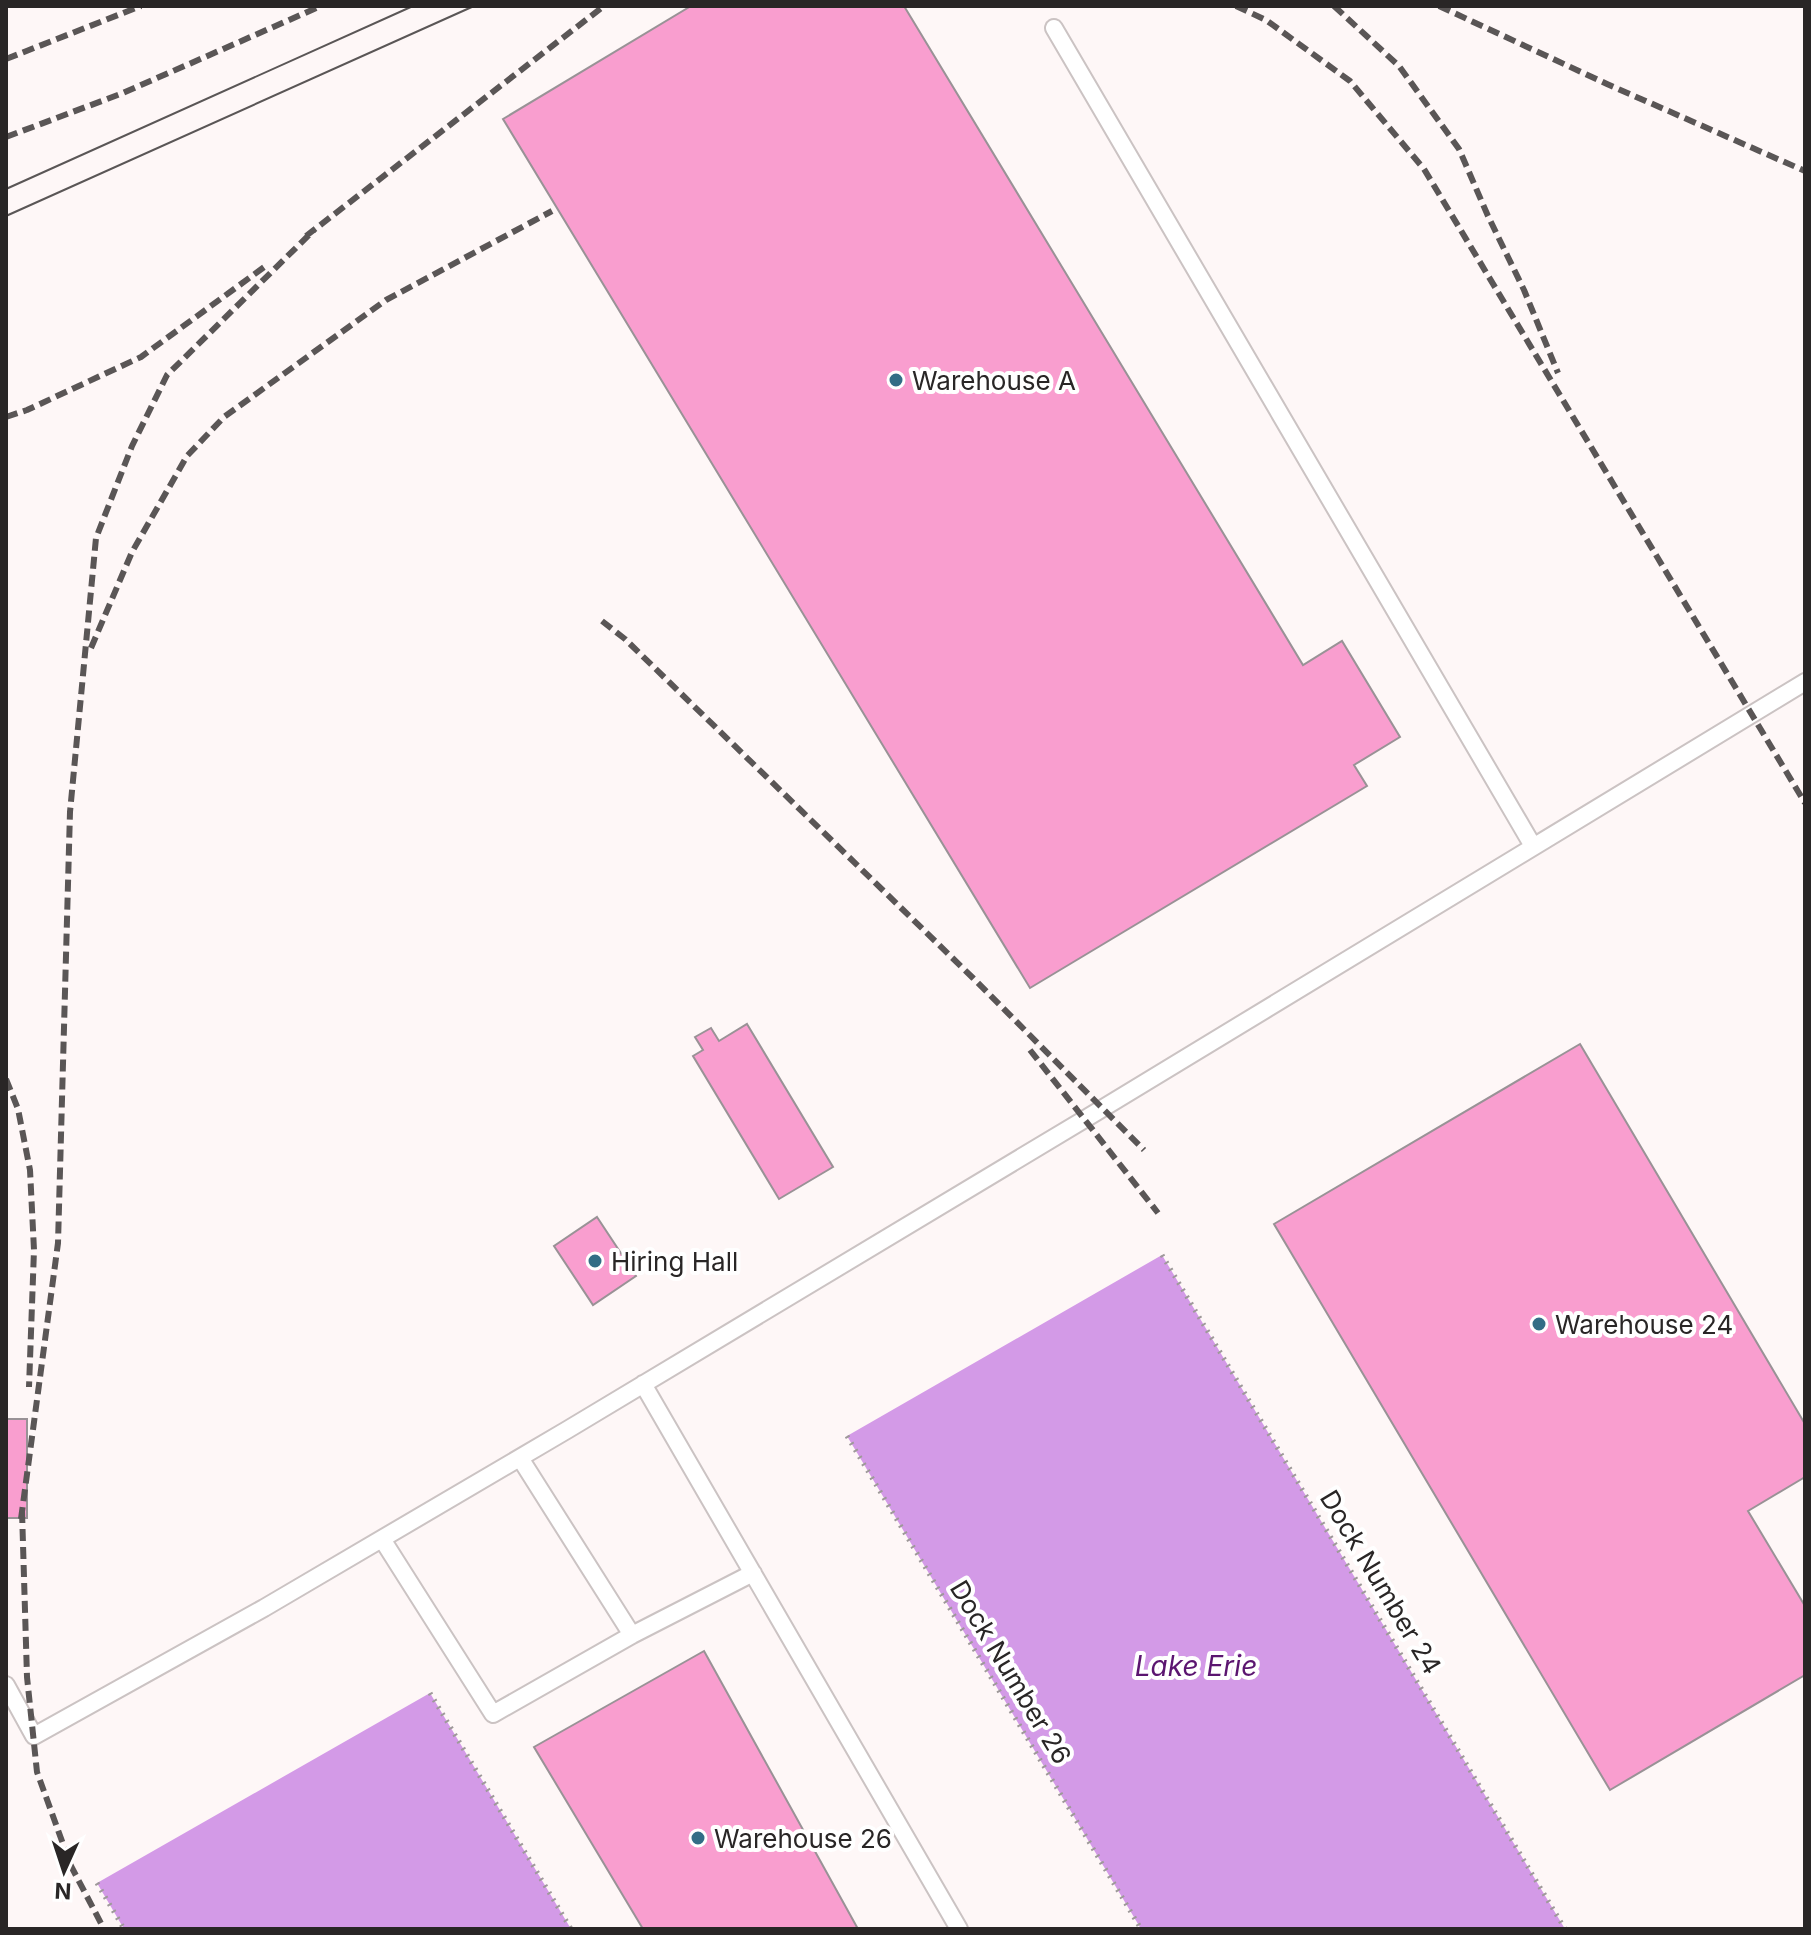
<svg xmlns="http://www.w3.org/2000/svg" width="1811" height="1935" font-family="Inter,sans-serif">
	<rect width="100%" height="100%" fill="#fef7f7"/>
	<path fill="#d39ae7" d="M1162 1255 1565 1929H1141L847 1436Z
		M430 1693 571 1929H124L97 1883Z"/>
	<path fill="#f99ecf" stroke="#999296" stroke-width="2" d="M691 6H904L1303 665 1342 641 1400 737 1354 765 1367 786 1030 988 503 119Z
		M747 1024 833 1167 779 1199 693 1056 703 1050 695 1037 711 1028 719 1041Z
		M1580 1044 1805 1424V1477L1748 1511 1805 1606V1675L1610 1790 1274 1224Z
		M597 1217 636 1276 593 1305 554 1246Z
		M6 1419H27V1518H6Z
		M704 1651 858 1929H643L534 1747Z"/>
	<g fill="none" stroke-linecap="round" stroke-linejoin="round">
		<defs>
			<path id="lane" d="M1054 28 1533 846
				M643 1384 959 1929
				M520 1458 632 1635
				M382 1539 493 1714 632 1635 753 1573
				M6 1685 34 1736 264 1608 567 1430 1085 1119 1805 682"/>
		</defs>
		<use href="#lane" stroke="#cbc3c3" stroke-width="20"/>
		<path stroke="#9e9999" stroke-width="5" stroke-dasharray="2 6" stroke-linecap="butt" d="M1162 1255 1565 1929
			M847 1436 1141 1929
			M430 1693 571 1929
			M97 1883 124 1929"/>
		<use href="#lane" stroke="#fff" stroke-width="16"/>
		<path stroke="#5a5656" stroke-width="2" d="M6 189 413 6
			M6 216 474 6"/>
		<path stroke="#5a5656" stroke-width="6" stroke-dasharray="12 6" stroke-linecap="butt" d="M1236 6 1266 20 1350 81 1424 169 1805 803
			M1334 6 1399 66 1459 149 1488 216 1524 290 1558 373
			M1439 6 1607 84 1805 171
			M6 59 141 6
			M6 137 123 93 321 6
			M306 236 604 6
			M6 417 27 410 141 357 267 265
			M602 621 625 639 973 978 1144 1150
			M91 648 132 552 187 456 224 417 386 300 552 211
			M1030 1050 1158 1213
			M6 1079 18 1109 30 1170 34 1250 29 1387
			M22 1511 27 1677 37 1772 71 1866 104 1929
			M21 1519 58 1243 70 812 96 538 132 446 167 375 314 230"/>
	</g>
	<g fill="#336d86" stroke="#fff" stroke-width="3">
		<circle cx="896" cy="380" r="8"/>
		<circle cx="595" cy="1261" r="8"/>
		<circle cx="1539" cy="1324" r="8"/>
		<circle cx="698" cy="1838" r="8"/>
	</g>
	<g text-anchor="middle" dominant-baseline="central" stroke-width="8" stroke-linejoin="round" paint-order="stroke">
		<g font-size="26" fill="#292626" stroke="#fff" text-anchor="start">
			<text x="912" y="380">Warehouse A</text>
			<text x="611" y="1261">Hiring Hall</text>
			<text x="1555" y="1324">Warehouse 24</text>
			<text x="714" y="1838">Warehouse 26</text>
		</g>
		<g font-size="26" fill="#292626" stroke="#fff">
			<text transform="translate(1381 1582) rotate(59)">Dock Number 24</text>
			<text transform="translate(1011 1672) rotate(59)">Dock Number 26</text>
		</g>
		<g font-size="28" font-style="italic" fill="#5b1570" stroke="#fff">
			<text x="1196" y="1666">Lake Erie</text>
		</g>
	</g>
	<rect width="1811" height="1935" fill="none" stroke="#292626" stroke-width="16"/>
	<g transform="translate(64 1871) rotate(183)" stroke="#ffffff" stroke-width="6" paint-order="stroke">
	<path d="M0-6L14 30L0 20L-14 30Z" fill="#292626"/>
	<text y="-12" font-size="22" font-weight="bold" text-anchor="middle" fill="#292626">N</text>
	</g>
</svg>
